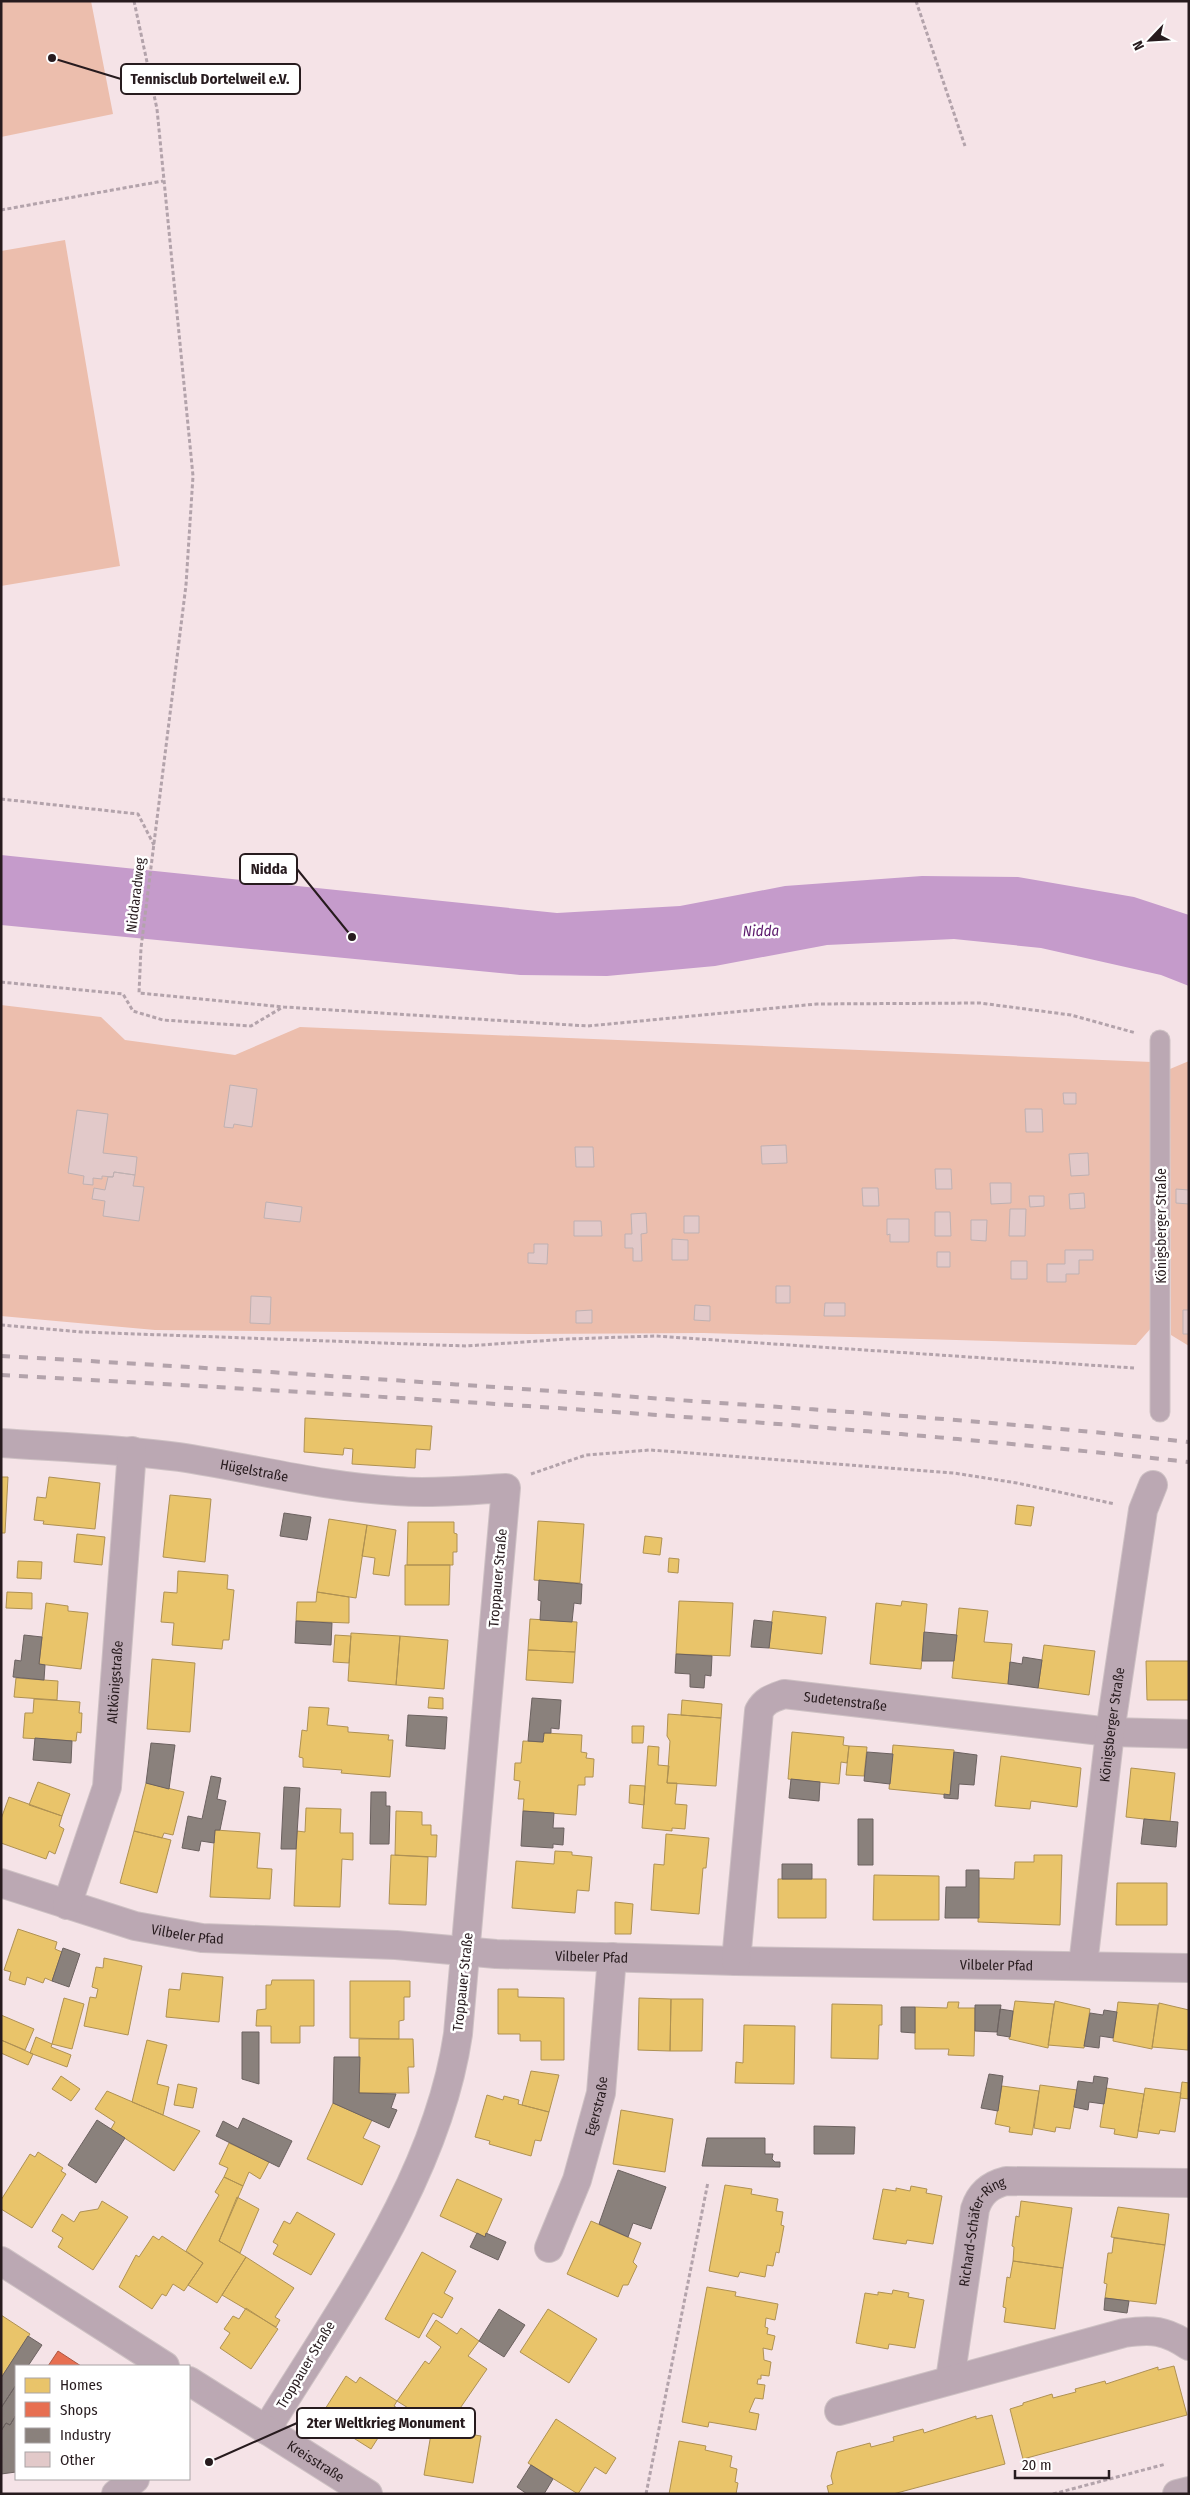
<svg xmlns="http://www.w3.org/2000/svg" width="1190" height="2495" font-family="'Fira Sans Condensed',sans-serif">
	<rect width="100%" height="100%" fill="#f5e3e7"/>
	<path fill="#ecbead" d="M1 1H91L113 114 1 137Z
		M65 240 120 566 1 586V251Z
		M1 1005 101 1017 125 1040 235 1055 300 1027 1152 1062V1327L1136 1345 704 1333 530 1334 155 1330 1 1316Z
		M1189 1061V1346L1171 1335 1170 1069Z"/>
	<path fill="#c59bcb" d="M1 855 557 913 680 906 785 886 922 876 1018 877 1134 897 1189 915V986L1161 975 1041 948 954 939 827 945 715 966 607 976 520 975 1 925Z"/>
	<path fill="#e9c46a" stroke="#af9153" d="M305 1418 432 1426 430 1450 416 1449 415 1468 352 1464 353 1449 344 1448 343 1455 304 1452Z
		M1 1477H8L5 1533H1Z
		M49 1477 100 1483 95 1529 43 1524 44 1521 34 1520 37 1497 46 1498Z
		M170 1495 211 1499 205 1562 163 1557Z
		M1017 1505 1034 1507 1031 1526 1015 1524Z
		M329 1519 367 1525 356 1598 317 1592Z
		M538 1521 584 1524 580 1583 534 1580Z
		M408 1522H454V1533L457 1534V1552H453V1565H407Z
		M367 1525 396 1530 389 1576 373 1574 375 1558 362 1556Z
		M77 1534 105 1537 102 1565 74 1562Z
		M645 1536 662 1538 660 1555 643 1553Z
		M669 1558 679 1559 678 1573 668 1572Z
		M18 1561 42 1562 41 1579 17 1578Z
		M405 1565H450L449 1605H405Z
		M178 1571 228 1575 227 1589 234 1590 229 1640H223L222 1649 172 1645 174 1623 161 1622 164 1592 177 1593Z
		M7 1592 32 1593V1609L6 1608Z
		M317 1592 349 1597V1623L296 1621 297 1602H316Z
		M679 1601 733 1603 730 1656 676 1654Z
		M902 1601 927 1604 921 1669 870 1664 876 1603 901 1606Z
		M46 1603 68 1606V1611L88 1613 81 1669 39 1664Z
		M959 1608 988 1611 984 1642 1012 1644 1008 1684 952 1678Z
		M773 1611 826 1617 822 1654 769 1648Z
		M530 1619 577 1622 575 1652 528 1650Z
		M351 1633 400 1636 396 1685 348 1681Z
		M335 1635 351 1636 349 1663 333 1662Z
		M400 1636 448 1640 444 1689 396 1685Z
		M1044 1645 1095 1651 1089 1695 1038 1688Z
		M528 1650 575 1652 573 1683 526 1680Z
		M152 1659 195 1663 190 1732 147 1729Z
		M1146 1661H1189V1700H1147Z
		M16 1678 58 1681 57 1700 14 1697Z
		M429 1697 443 1698V1709L428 1708Z
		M34 1699 80 1702 79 1713H82L81 1733 77 1732 76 1741 23 1738 25 1713H33Z
		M682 1700 722 1704 721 1718 681 1715Z
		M309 1707 329 1708 327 1725 348 1727V1732L389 1735 388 1740H393L390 1777 341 1773 342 1770 303 1767V1758L299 1757 302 1730 307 1731Z
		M668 1714 721 1718 716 1786 667 1783 670 1741 667 1736Z
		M632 1726H644L643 1743H632Z
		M792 1732 844 1737 843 1745 849 1746 847 1763 841 1762 839 1784 788 1779Z
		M544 1733 582 1735 581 1752 587 1753 586 1758 594 1759 593 1777H585V1785H578L576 1815 523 1811 524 1799H518L520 1781 514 1780 515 1763H521L523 1741 543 1742Z
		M893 1745 954 1750 950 1795 889 1789Z
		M648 1746 659 1747 658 1765 669 1766 667 1783H677L675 1804 687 1805 685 1829 672 1828V1831L642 1828Z
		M849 1746 867 1747 864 1776 846 1775Z
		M1001 1756 1081 1768 1077 1807 1031 1801 1030 1809 995 1806Z
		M1131 1768 1175 1773 1170 1822 1126 1817Z
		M38 1782 70 1794 62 1816 29 1805Z
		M146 1783 184 1792 173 1835 164 1833 162 1838 134 1831Z
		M630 1785 645 1786 644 1805 629 1803Z
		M9 1797 62 1816 59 1826 64 1829 55 1854 49 1851 46 1859 1 1843V1819Z
		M306 1808 341 1809 340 1833H353V1860L342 1859 340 1907 294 1906 297 1831 305 1832Z
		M396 1811 422 1812V1825H431V1835H437L436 1857 395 1855Z
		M215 1830 260 1833 257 1868 272 1869 270 1899 210 1897Z
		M134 1831 171 1840 157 1893 120 1883Z
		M666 1834 709 1838 706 1868H703L699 1914 651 1910 654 1864 664 1865Z
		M555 1851 572 1852V1855L592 1857 589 1891 577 1890 575 1913 512 1908 516 1861 554 1864Z
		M391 1855 428 1857 426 1905 389 1904Z
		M1034 1855H1062L1060 1925 978 1922 979 1878 1014 1879 1015 1862H1034Z
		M874 1875 939 1876V1920H873Z
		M778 1879H826V1918H778Z
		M1117 1883H1167V1925H1116Z
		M615 1902 633 1904 631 1934H615Z
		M18 1929 57 1942 55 1949 62 1952 52 1981 45 1978 43 1983 27 1977 25 1985 9 1980 11 1972 4 1970Z
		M104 1958 142 1966 128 2035 84 2026 90 1997 96 1998 98 1989 92 1987 96 1967 103 1968Z
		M182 1973 223 1977 219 2022 166 2017 169 1989 180 1990Z
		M272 1980H314V2026H300V2043H271V2026H256L257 2010 266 2009V1985H271Z
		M350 1981H410V1997H404V2020L399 2021V2039L350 2038Z
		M498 1989H518V1997L564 1998V2060H541V2041H520V2034H498Z
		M64 1998 84 2004 72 2049 52 2044Z
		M639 1998 671 1999 670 2051 638 2050Z
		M671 1999H703L702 2051H670Z
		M1015 2001 1054 2004 1048 2048 1009 2039Z
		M1055 2001 1090 2009 1084 2048 1048 2045Z
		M948 2002H959L958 2008H975L974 2056 948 2055 949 2049H915V2007L947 2008Z
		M1118 2002 1158 2005 1152 2049 1113 2041Z
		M1159 2003 1189 2010 1188 2050 1152 2047Z
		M832 2004 882 2005V2025H879L878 2059 831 2058Z
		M1 2015 34 2029 25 2050 1 2040Z
		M744 2025 795 2026 794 2084 735 2083 736 2062 743 2063Z
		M36 2037 52 2044 51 2047 71 2055 67 2067 30 2053Z
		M359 2039H413L414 2067H408L409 2093H359Z
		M1 2040 33 2054 28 2065 1 2053Z
		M147 2040 167 2045 157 2084 169 2087 163 2115 132 2102Z
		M531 2071 559 2075 549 2112 522 2105Z
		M61 2076 80 2089 71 2101 52 2089Z
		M1182 2082 1189 2083V2099L1180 2098Z
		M178 2084 197 2088 193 2108 174 2105Z
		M1040 2085 1077 2090 1070 2129 1056 2127 1055 2132 1034 2128Z
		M1002 2086 1039 2091 1032 2135 1009 2132 1010 2127 995 2124Z
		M1106 2088 1144 2094 1137 2138 1114 2134 1115 2129 1100 2127Z
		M1145 2088 1181 2093 1175 2132 1160 2130 1159 2134 1138 2131Z
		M107 2091 200 2131 174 2171 111 2129 115 2122 95 2109Z
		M487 2095 503 2100 504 2096 519 2100 518 2104 549 2112 541 2141 535 2140 531 2156 489 2144 490 2141 475 2137Z
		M333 2103 372 2120 363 2138 380 2146 362 2185 307 2159Z
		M621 2110 673 2119 665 2172 613 2164Z
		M229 2143 269 2162 260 2179 249 2172 243 2186 224 2177 228 2168 219 2164Z
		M38 2152 63 2168 61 2171 66 2174 32 2228 1 2209V2200L30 2154 35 2157Z
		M224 2177 243 2186 219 2241 246 2257 217 2303 188 2285 203 2263 186 2251 219 2195 215 2192Z
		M457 2179 502 2199 485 2237 440 2216Z
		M725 2185 752 2189 751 2194 778 2199 776 2211 783 2212 781 2225 784 2226 779 2253 776 2252 773 2266 767 2265 765 2277 740 2272 738 2277 709 2271Z
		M911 2186 927 2189 926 2193 942 2196 933 2244 907 2240 906 2244 873 2239 883 2189 896 2191V2188L910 2191Z
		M237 2197 259 2209 240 2253 219 2241Z
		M102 2201 128 2217 93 2270 58 2247 63 2238 52 2231 62 2214 74 2222 80 2212 98 2209Z
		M1021 2201 1072 2208 1063 2268 1013 2261 1014 2247 1012 2246 1016 2216 1019 2217Z
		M1118 2207 1169 2214 1165 2245 1111 2237Z
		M297 2212 335 2234 311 2275 273 2254 278 2245 273 2242 284 2221 290 2224Z
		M591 2221 641 2243 633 2262 637 2266 628 2285H623L618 2297 567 2274Z
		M153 2236 159 2240 162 2236 203 2263 184 2291 173 2284 166 2296 162 2294 152 2309 119 2287 136 2255 139 2257Z
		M1114 2238 1165 2245 1156 2304 1105 2298 1107 2284 1104 2283 1108 2253H1112Z
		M422 2252 456 2271 444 2293 453 2298 442 2318 433 2313 419 2338 385 2319Z
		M246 2257 294 2288 275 2317 280 2320 276 2327 222 2295Z
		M1013 2261 1063 2268 1055 2329 1004 2322 1006 2308 1003 2307 1007 2277 1010 2278Z
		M707 2287 736 2292 735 2296 778 2304 775 2320 766 2318 765 2327 768 2328 767 2334 775 2336 772 2350 763 2348 764 2360 771 2362 769 2376 761 2375V2379H758L757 2384 765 2385 763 2399 755 2398 749 2412 759 2414 756 2430 709 2422 708 2427 682 2422Z
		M893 2290 909 2293 908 2297 924 2300 915 2348 889 2344 888 2349 856 2343 865 2293 878 2295V2292L892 2294Z
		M246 2308 278 2329 251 2369 220 2348 230 2333 224 2329 233 2316 239 2319Z
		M548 2309 597 2339 569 2383 520 2352Z
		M1 2315 30 2334 1 2378Z
		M436 2320 457 2334 461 2328 479 2341 468 2356 487 2369 452 2420 434 2408 426 2419 397 2401 425 2361 429 2364 441 2347 426 2336Z
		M1174 2366 1187 2415 1023 2459 1010 2409 1023 2405V2403L1052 2394 1053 2398 1076 2392 1075 2389 1105 2381 1106 2384 1158 2367V2370Z
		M346 2376 356 2383 360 2377 397 2401 394 2406 397 2408 371 2449 320 2417Z
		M992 2415 1005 2464 893 2494H829L827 2486 833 2484 831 2476 837 2452 870 2443 871 2447 894 2441 893 2437 923 2429 924 2433 976 2416V2419Z
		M556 2419 616 2458 606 2474 595 2467 578 2494 528 2463Z
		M432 2428 481 2436 473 2483 424 2475Z
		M679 2441 706 2446 705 2450 732 2456 730 2467 737 2469 735 2482 738 2483 736 2494H669Z"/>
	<path fill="#e76f51" stroke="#ad5642" d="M58 2351 81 2366H48Z"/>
	<path fill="#8a817c" stroke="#6c6260" d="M284 1513 311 1517 307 1540 280 1536Z
		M539 1580 582 1584 581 1604 574 1603 572 1622 540 1620 541 1601 538 1600Z
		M754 1620 772 1622 769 1648 751 1647Z
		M296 1621 332 1623 331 1645 295 1643Z
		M924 1632 957 1635 954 1661H922Z
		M24 1635 42 1637 39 1664 45 1665 44 1680 13 1677 15 1660 21 1661Z
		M676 1654 712 1656 711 1676 705 1675 704 1688 690 1687V1674L675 1673Z
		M1023 1657 1042 1660 1038 1688 1008 1684 1010 1662 1022 1664Z
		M532 1698 561 1700 559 1729 551 1728V1733H544L543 1742 528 1741Z
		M408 1715 447 1717 445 1749 406 1746Z
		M35 1738 72 1741 71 1763 33 1760Z
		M151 1743 175 1745 169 1789 146 1783Z
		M867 1752 893 1754 890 1784 864 1781Z
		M954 1752 977 1755 974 1785 959 1784 958 1799 944 1798V1794L950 1795Z
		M211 1776 221 1778 217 1799 226 1801 220 1830H215L214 1843 201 1841 199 1851 182 1848 188 1816 202 1819Z
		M791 1779 820 1782 819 1801 789 1798Z
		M284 1787 300 1788 296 1849H281Z
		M371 1792H386V1806H390L389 1844H370Z
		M523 1811 554 1813 553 1828H564L563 1845 553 1844V1848L521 1846Z
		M858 1819H873V1865H858Z
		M1144 1819 1178 1822 1176 1847 1141 1844Z
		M782 1864H812V1879H782Z
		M966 1870H979V1918H945L946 1887H966Z
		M63 1948 80 1954 69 1987 52 1981Z
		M975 2005H1001L997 2032 975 2031Z
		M901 2007H915V2033L901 2032Z
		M1000 2009 1013 2011 1010 2037 997 2035Z
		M1104 2010 1117 2012 1113 2038 1100 2036 1099 2048 1084 2046 1090 2013 1103 2015Z
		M242 2032H259V2084L242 2079Z
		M334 2057H360L359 2093 396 2094 391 2108 397 2110 389 2128 333 2103Z
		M989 2074 1003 2076 998 2111 981 2108Z
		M1094 2076 1108 2078 1104 2104 1089 2102 1088 2110 1074 2107 1078 2081 1093 2083Z
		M243 2118 292 2141 279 2167 216 2136 223 2121 238 2129Z
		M97 2120 125 2138 96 2183 68 2165Z
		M814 2126 855 2127 854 2154H814Z
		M707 2138H765V2154H773L772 2159 775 2162H780V2167L702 2166Z
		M618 2170 666 2187 651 2229 633 2223 628 2237 599 2224Z
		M477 2233 485 2237 486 2233 506 2242 498 2260 470 2247Z
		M1105 2298 1129 2301 1127 2313 1104 2310Z
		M499 2309 525 2325 504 2357 479 2341Z
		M28 2336 42 2345 28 2366H16V2385L1 2408V2378Z
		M16 2385V2415L10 2425 6 2423 1 2431V2408Z
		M16 2415V2472L1 2474V2431L6 2423 10 2425Z
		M531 2465 553 2479 544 2494H527L517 2487Z"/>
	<path fill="#e2c9c9" stroke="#bfb1b2" d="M230 1085 257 1089 252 1127 234 1124 233 1128 224 1127Z
		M1063 1093H1076V1104H1064Z
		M1025 1109H1042L1043 1132H1026Z
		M77 1110 108 1114 103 1153 137 1157 135 1175 114 1172 113 1177 102 1176V1179L93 1178V1185L83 1184 84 1176 68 1173Z
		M786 1145 787 1163 762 1164 761 1146Z
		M575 1147H593L594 1167H576Z
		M1088 1153 1089 1175 1071 1176 1069 1154Z
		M935 1169H951L952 1189H936Z
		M114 1172 135 1175 133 1186 144 1187 139 1221 103 1216 105 1201 92 1199 94 1188 105 1190 108 1177H113Z
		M990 1183H1011V1203L991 1204Z
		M862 1188H878L879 1206H863Z
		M1176 1189 1189 1190V1204L1176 1203Z
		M1084 1193 1085 1208 1070 1209 1069 1194Z
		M1029 1196H1044V1206L1030 1207Z
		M266 1202 302 1207 300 1222 264 1218Z
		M1010 1209H1026L1025 1236H1009Z
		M935 1212H950L951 1236H935Z
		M646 1213 647 1233 641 1234 642 1261H633V1248H625V1234H632L631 1214Z
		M684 1216H699V1233H684Z
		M887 1219H909V1242H890V1234L887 1235Z
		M971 1220H987L986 1241 971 1240Z
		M574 1221H601L602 1236H574Z
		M672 1239 688 1240V1260H672Z
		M534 1244H548L547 1264 528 1263V1253H534Z
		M1065 1250H1093V1260H1079V1274H1066V1282H1047V1264H1065Z
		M937 1252H950V1267H937Z
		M1011 1261H1027V1279H1011Z
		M776 1286H790V1303H776Z
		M251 1296 271 1297 270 1324 250 1323Z
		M825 1303H845V1316H824Z
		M695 1305 710 1306V1321L694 1320Z
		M592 1310V1323H576V1311Z
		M1183 1310H1189V1334H1183Z"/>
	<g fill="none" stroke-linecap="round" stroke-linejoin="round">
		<defs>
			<path id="service" d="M1160 1412V1040"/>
			<g id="minor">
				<path id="s1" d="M1 1443C61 1447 120 1449 179 1457 252 1468 323 1487 396 1491 433 1494 470 1490 506 1488L458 2034C437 2178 341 2308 266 2430"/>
				<path id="s2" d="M1 1883 135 1926 202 1938 396 1945 496 1954 736 1961 1189 1968"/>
				<path id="s3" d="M67 1905 107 1787 132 1451"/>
				<path id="s4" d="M736 1961 759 1711C765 1700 773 1698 784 1694L1110 1732 1189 1734"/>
				<path id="s5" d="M1083 1965 1110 1732 1143 1510 1153 1485"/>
				<path id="s6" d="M549 2248 577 2180 601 2093 612 1957"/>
				<path d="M1 2261 165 2366"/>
				<path id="s7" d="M950 2380 975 2209C980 2193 990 2185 1006 2181L1189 2183"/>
				<path id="s8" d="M189 2381 368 2494"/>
				<path d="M839 2411 1124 2333C1152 2329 1165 2330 1189 2346"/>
				<path d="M116 2494 135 2479"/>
			</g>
			<path id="tertiary" d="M1177 2494 1189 2491"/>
		</defs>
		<use href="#service" stroke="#cec1c4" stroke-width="21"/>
		<use href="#minor" stroke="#cec1c4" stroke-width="30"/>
		<use href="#tertiary" stroke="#cec1c4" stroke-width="30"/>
		<path stroke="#b3a3ab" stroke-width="3" stroke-dasharray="4 2.5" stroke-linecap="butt" d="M134 1 157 109 193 476 186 585 141 948 139 993 284 1007 588 1026 817 1004 980 1003 1071 1015 1136 1033
			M916 1 965 146
			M1 210 163 181
			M1 799 138 814 154 845
			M1 982 123 994 133 1011 163 1020 251 1026 283 1007
			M1 1325 82 1332 466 1346 568 1339 655 1336 1134 1368
			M531 1474 586 1455 650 1450 954 1473 1017 1483 1115 1504
			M646 2494 708 2182
			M1053 2494 1166 2464"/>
		<use href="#service" stroke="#bba8b3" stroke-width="19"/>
		<use href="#minor" stroke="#bba8b3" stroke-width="28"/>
		<use href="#tertiary" stroke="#bba8b3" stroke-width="28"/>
		<path stroke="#b3a3ab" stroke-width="4" stroke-dasharray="9 9" stroke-linecap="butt" d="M1 1356C236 1369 471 1385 706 1402 867 1413 1028 1424 1189 1442
			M1 1375C397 1397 794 1419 1189 1462"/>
	</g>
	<g text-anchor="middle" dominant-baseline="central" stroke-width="5" stroke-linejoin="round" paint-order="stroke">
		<g font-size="14" fill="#271b1e" stroke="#fff">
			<text transform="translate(136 895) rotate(-83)">Niddaradweg</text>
			<text transform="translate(1161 1226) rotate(-90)">Königsberger Straße</text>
			<text stroke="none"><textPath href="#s1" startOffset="255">Hügelstraße</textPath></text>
			<text transform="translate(498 1578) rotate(-85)">Troppauer Straße</text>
			<text stroke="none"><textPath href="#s3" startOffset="230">Altkönigstraße</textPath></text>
			<text stroke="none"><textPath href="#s4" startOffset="344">Sudetenstraße</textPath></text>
			<text stroke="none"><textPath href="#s5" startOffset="242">Königsberger Straße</textPath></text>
			<text stroke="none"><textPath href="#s2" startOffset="194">Vilbeler Pfad</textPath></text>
			<text stroke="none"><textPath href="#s2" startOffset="599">Vilbeler Pfad</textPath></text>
			<text stroke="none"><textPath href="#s2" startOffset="1004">Vilbeler Pfad</textPath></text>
			<text transform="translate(463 1982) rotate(-84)">Troppauer Straße</text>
			<text stroke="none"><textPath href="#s6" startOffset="150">Egerstraße</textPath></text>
			<text stroke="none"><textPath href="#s7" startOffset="155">Richard-Schäfer-Ring</textPath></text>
			<text transform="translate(306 2365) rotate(-59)">Troppauer Straße</text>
			<text stroke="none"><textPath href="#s8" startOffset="150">Kreisstraße</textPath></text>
		</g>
		<g font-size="15" font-style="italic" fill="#5d1b6d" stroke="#fff">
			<text transform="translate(761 931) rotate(-1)">Nidda</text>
		</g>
	</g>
	<path fill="none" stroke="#271b1e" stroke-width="2" d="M52 58L121 79M352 937L297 869M209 2462L297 2423"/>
	<g fill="#271b1e" stroke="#fff" stroke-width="2">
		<circle cx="52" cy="58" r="5"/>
		<circle cx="352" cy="937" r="5"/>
		<circle cx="209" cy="2462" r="5"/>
	</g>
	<g fill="#fff" stroke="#271b1e" stroke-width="2">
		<rect x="121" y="64" width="179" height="30" rx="5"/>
		<rect x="240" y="854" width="57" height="30" rx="5"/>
		<rect x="297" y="2408" width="178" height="30" rx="5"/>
	</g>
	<g font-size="15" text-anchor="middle" font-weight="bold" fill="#271b1e">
		<text x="210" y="84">Tennisclub Dortelweil e.V.</text>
		<text x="269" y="874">Nidda</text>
		<text x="386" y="2428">2ter Weltkrieg Monument</text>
	</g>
	<rect width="1190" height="2495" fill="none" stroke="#271b1e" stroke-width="5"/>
	<rect x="15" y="2365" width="175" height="115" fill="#ffffff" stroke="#a9a4a5"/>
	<rect x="25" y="2378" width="25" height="15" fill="#e9c46a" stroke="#a9a4a5"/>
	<text x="60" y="2390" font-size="15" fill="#271b1e">Homes</text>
	<rect x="25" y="2402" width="25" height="15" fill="#e76f51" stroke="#a9a4a5"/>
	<text x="60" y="2415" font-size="15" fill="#271b1e">Shops</text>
	<rect x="25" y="2428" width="25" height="15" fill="#8a817c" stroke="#a9a4a5"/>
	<text x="60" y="2440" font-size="15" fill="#271b1e">Industry</text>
	<rect x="25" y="2452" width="25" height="15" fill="#e2c9c9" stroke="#a9a4a5"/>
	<text x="60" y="2465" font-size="15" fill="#271b1e">Other</text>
	<g transform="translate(1150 40) rotate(245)" stroke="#ffffff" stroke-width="4" paint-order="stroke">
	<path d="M0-4L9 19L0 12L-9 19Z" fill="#271b1e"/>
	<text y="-8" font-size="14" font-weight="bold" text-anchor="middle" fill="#271b1e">N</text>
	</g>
	<path d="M1015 2470v8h94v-8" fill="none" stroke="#271b1e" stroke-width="2.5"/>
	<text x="1022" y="2470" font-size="15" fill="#271b1e" stroke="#ffffff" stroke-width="4" paint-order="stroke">20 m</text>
</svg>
